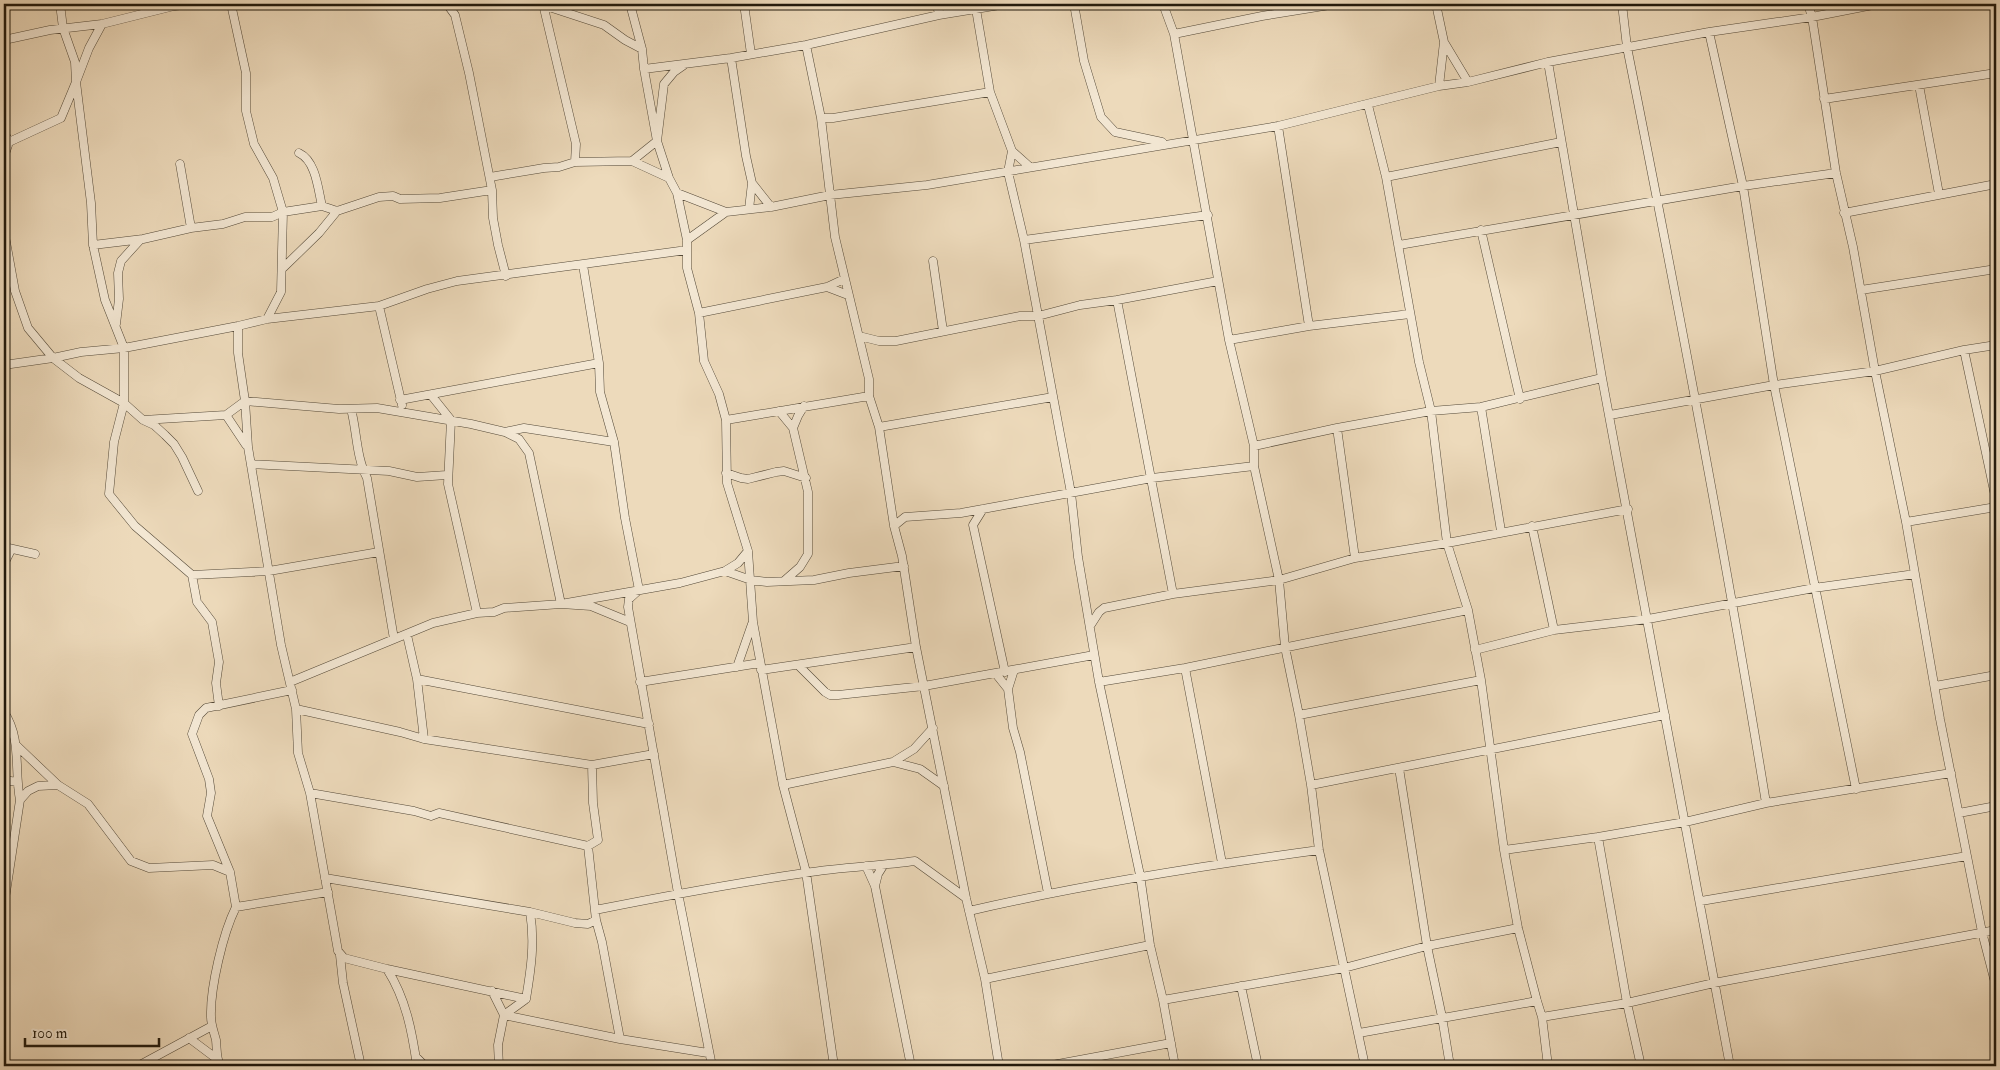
<svg xmlns="http://www.w3.org/2000/svg" width="2000" height="1070" font-family="'IM FELL Double Pica',serif">
	<rect width="100%" height="100%" fill="#eddabb"/>
	<filter id="stains"><feTurbulence type="fractalNoise" baseFrequency=".004" numOctaves="4"/><feColorMatrix values="0 0 0 0 .2 0 0 0 0 .09 0 0 0 0 .02 0 0 0 .5 -.17"/></filter>
	<radialGradient id="worn" r=".72"><stop offset=".6" stop-color="#630" stop-opacity="0"/><stop offset="1" stop-color="#630" stop-opacity=".3"/></radialGradient>
	<g fill="none" stroke-linecap="round" stroke-linejoin="round">
		<defs>
			<path id="minor" d="M231 4 246 73V111L254 144 273 178 283 212 281 292 267 319
				M447 4 455 15 469 73 492 190 493 218 498 245 506 276
				M543 4 576 144 575 162
				M630 4 642 49 644 69 657 141 669 178 677 193 687 240V268L699 313 704 361 719 394 726 420 727 483 748 551 753 622 783 785 806 872 834 1066
				M744 4 751 54
				M937 4 939 15
				M1074 4 1084 61 1101 117 1115 132 1162 142
				M1163 4 1174 34 1229 340 1254 446V466L1279 580 1285 647 1299 715 1311 785 1319 850 1365 1066
				M1436 4 1444 42 1439 86
				M1622 4 1627 47C1677 298 1725 550 1766 803
				M1808 4 1812 17 1836 173 1853 247 1875 371 1906 522 1940 719 1967 856 1982 932 1996 986
				M543 5 604 25 625 40 642 49
				M976 9 990 92 1012 151 1030 167
				M1709 32 1743 186 1774 385 1856 789
				M1174 34 1262 16 1336 4
				M4 40 50 30 102 24 174 6 194 4
				M1444 42 1468 82
				M806 45 821 118 835 237 869 379V396L879 427 894 526 902 556 916 647 966 898 985 979 999 1066
				M731 58 746 156 752 183 749 209
				M1548 62 1602 378 1730 1066
				M644 69 731 58 806 45 939 15 1006 4
				M1919 85 1939 194
				M1824 99 1996 73
				M1368 105 1386 177 1419 362 1431 411 1447 543 1468 610 1481 680 1504 850 1518 928 1537 1001 1542 1017 1548 1066
				M821 118H833L990 92
				M1278 126 1309 326
				M4 132 9 142 4 157
				M9 142 61 118 76 82 75 62 63 28 60 4
				M1012 151 1008 172 1024 240 1071 493 1078 557 1099 682 1140 875 1150 945 1163 1000 1175 1066
				M299 153C316 161 318 189 322 206
				M632 161 669 178
				M180 164 191 228
				M490 177 544 168 559 167 575 162 632 161 657 141 664 84 674 72 684 65
				M1386 177 1561 142
				M752 183 771 207
				M677 193 726 212
				M1844 213 1996 184
				M1481 230 1520 399
				M4 231 15 291 28 328 53 358 81 352 124 348 238 326 267 319 379 306 427 289 457 281 687 250
				M687 240 726 212 771 207 830 195 927 185 1278 126 1439 86 1468 82 1548 62 1709 32 1812 17 1878 4
				M1024 240 1208 215
				M93 245 91 203 76 82 89 48 102 24
				M1399 245 1743 186 1836 173
				M933 261 943 331
				M583 265 599 363 600 392 614 442 625 518 639 590
				M283 268 319 233 337 211
				M827 287 848 295
				M1861 290 1996 269
				M1117 300 1173 594
				M379 306 402 405
				M699 313 827 287 844 279
				M116 324 119 299 118 273 121 261 140 240
				M238 326V353L245 401 248 447 281 645 296 709 298 753 310 793 338 951 344 958 387 969C406 999 412 1031 417 1066
				M859 336 879 341H896L1020 316H1038L1080 305 1117 300 1218 281
				M1229 340 1309 326 1410 314
				M1964 350 1996 500
				M4 365 53 358 79 378 124 403 143 420 154 425 165 435 174 444 182 457 198 491
				M431 395 451 420 448 484 477 613
				M400 400 599 363
				M1481 407 1501 531
				M351 409C357 431 356 457 367 478L394 639
				M779 411 793 428 808 492V554L800 567 784 581
				M226 415 246 445
				M1610 415 1774 385 1875 371 1964 350 1996 345
				M143 420 226 415 245 401 339 409 377 408 471 424 505 432 524 428 614 442
				M726 420 869 396
				M879 427 1053 397
				M793 428 798 416 804 406
				M1337 428 1355 558
				M505 432 519 439 529 453 561 604 591 606 630 622
				M1254 446 1337 428 1431 411 1481 407 1602 378
				M251 464 389 471 417 477 447 475
				M726 473 741 478 748 479 776 472 784 471 806 478
				M983 509 973 525 1005 672
				M1906 522 1996 507
				M894 526 905 517 961 513 1152 478 1254 466
				M1532 526 1554 630
				M4 547 35 554
				M4 564 11 550
				M725 571 751 580 767 582 814 580 849 573 904 566
				M192 575 135 526 109 494 114 442 124 403V348L105 300 93 245 143 239 191 228 223 224 245 217H272L283 212 322 206 337 211 379 197 393 196 400 199 440 198 492 190
				M639 590 629 599 628 607 678 893 712 1066
				M1090 626 1099 612 1104 608 1173 594 1279 580 1355 558 1447 543 1628 509
				M407 635 417 679 424 739
				M1475 650 1554 630 1648 619 1814 588 1915 574
				M798 665 825 692 830 695H838L924 686 1094 655
				M737 667 752 624
				M1185 668 1222 863
				M761 670 916 647
				M1014 670 1008 689 1013 728 1020 752 1048 893
				M996 674 1008 689
				M417 679 649 724
				M290 682 433 623 477 613 494 612 504 608 561 604 680 583 725 571 738 563 748 551
				M640 682 760 663
				M1099 682 1185 668 1468 610
				M1935 686 1996 675
				M292 690 206 708 199 715 192 734 209 779 211 793 207 816 230 872 236 907 328 892
				M219 706 216 683 219 662 212 622 197 602 192 575 269 571 379 552
				M296 709 400 732 424 739 592 765
				M4 712C22 739 14 770 20 800
				M1299 715 1481 680
				M17 746 58 785
				M893 762 920 769 944 786
				M1399 768 1427 946 1442 1017 1450 1066
				M4 780 17 782
				M783 785 893 762 914 749 933 728
				M1311 785 1665 715
				M310 793 414 811 431 816 439 813 588 846 598 840 593 803 592 765 654 754
				M1959 813 1996 806
				M1598 837 1627 1003 1641 1066
				M588 846 596 920 602 942 620 1039
				M1504 850 1598 837 1685 822 1766 803 1951 773
				M866 866 875 886 911 1066
				M325 878 530 912 575 923 588 924 596 920
				M875 886 878 874 883 866
				M1701 901 1967 856
				M4 905 20 800 28 791 38 786 58 785 88 804 131 861 149 868 213 865 230 872
				M595 910C665 896 735 883 805 873 842 867 879 866 915 861L966 898
				M969 911C1085 884 1201 866 1319 850
				M340 955 343 983 361 1066
				M387 969 526 999
				M985 979 1150 945
				M1241 986 1258 1066
				M492 991 504 1015 620 1039 708 1053
				M1163 1000 1344 968 1427 946 1518 928
				M1542 1017 1627 1003 1714 983 1996 930
				M1359 1033 1537 1001
				M189 1038 217 1059
				M416 1057 425 1066
				M138 1066 212 1026
				M220 1066C216 1057 217 1049 216 1040 214 1032 211 1025 211 1017 210 988 223 933 236 907
				M499 1066 498 1045 504 1015 526 999C531 969 535 942 530 912
				M1047 1066 1171 1043"/>
		</defs>
		<use href="#minor" stroke="#544938" stroke-width="9"/>
		<use href="#minor" stroke="#f3e7d3" stroke-width="8"/>
	</g>
	<rect width="2000" height="1070" fill="none" stroke="#eddabb" stroke-width="20"/>
	<rect x="5" y="5" width="1990" height="1060" fill="none" stroke="#21190c" stroke-width="2.5"/>
	<rect x="10" y="10" width="1980" height="1050" fill="none" stroke="#21190c"/>
	<path d="M25 1038v8h134v-8" fill="none" stroke="#21190c" stroke-width="2.5"/>
	<text x="32" y="1038" font-size="15" fill="#21190c" stroke="#f3e7d3" stroke-width="4" paint-order="stroke">100 m</text>
	<rect width="100%" height="100%" filter="url(#stains)"/>
	<rect width="100%" height="100%" fill="url(#worn)"/>
</svg>
